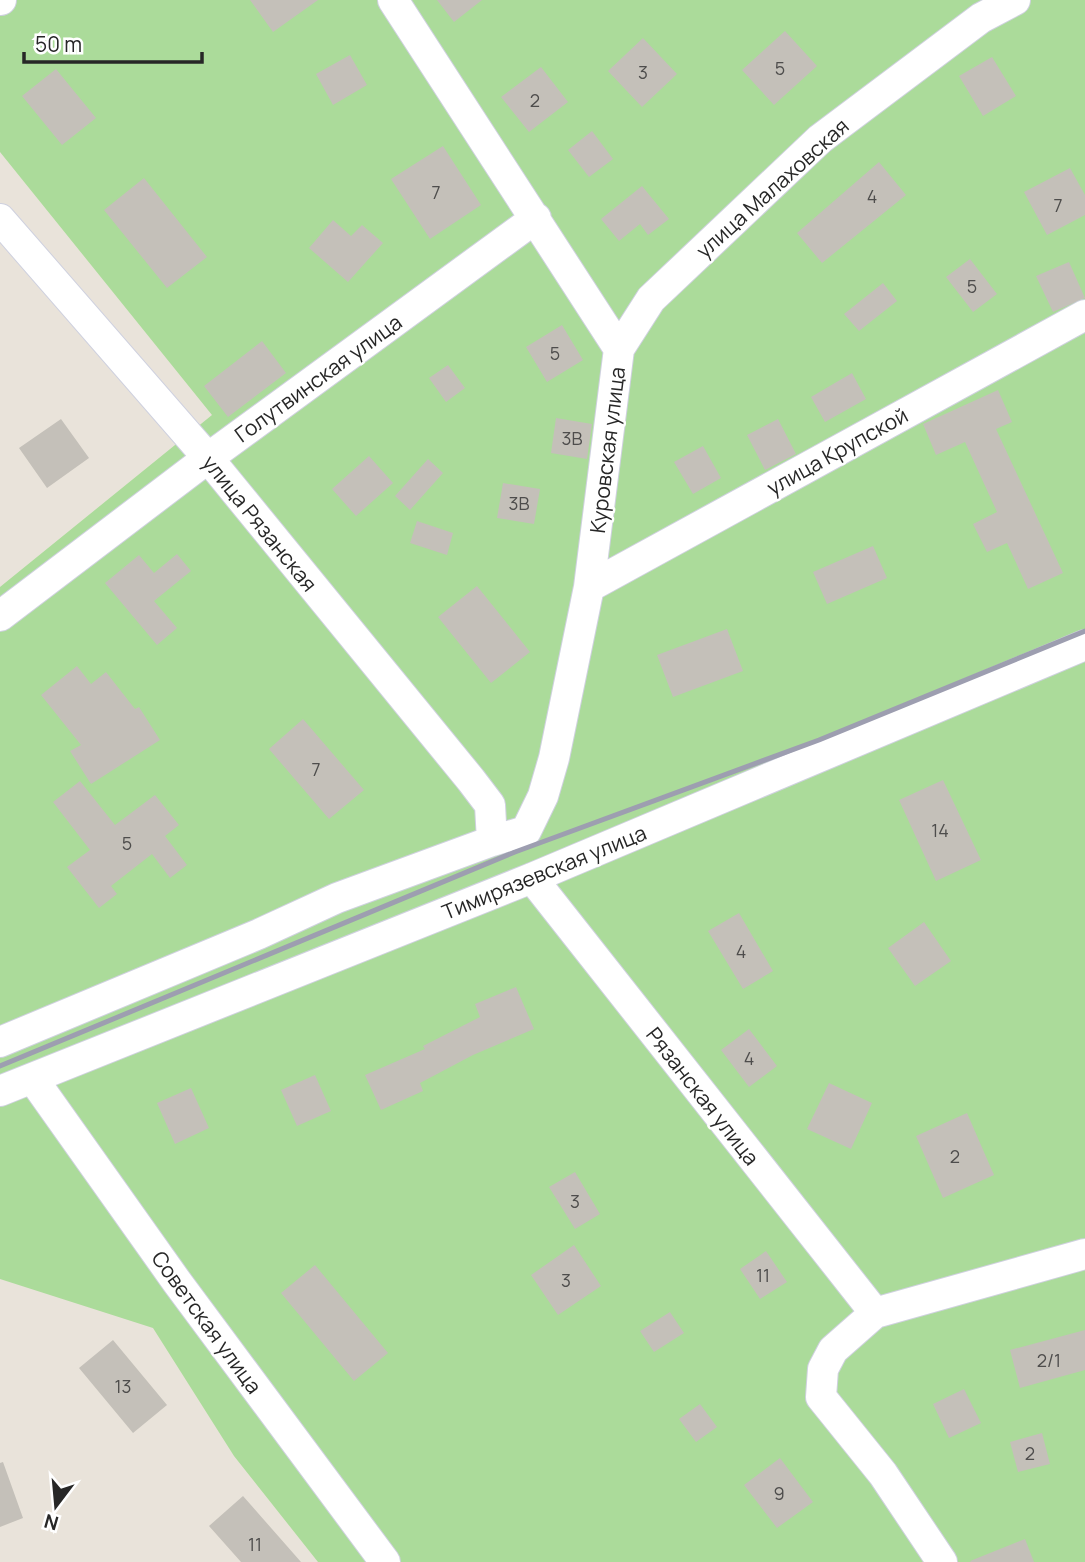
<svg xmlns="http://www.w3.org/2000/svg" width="1085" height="1562" font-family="Manrope,sans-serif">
	<rect width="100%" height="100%" fill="#e9e3da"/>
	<path fill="#abdb9a" d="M0 0H1085V1562H318L234 1456 153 1328 0 1279V587L212 415 0 152Z"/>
	<path fill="#c4c0b9" d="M250 0H318L273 32Z
		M437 0H482L454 22Z
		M785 31 817 66 774 105 742 70Z
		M643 38 677 74 642 107 608 71Z
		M350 55 367 85 333 105 316 74Z
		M992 57 1016 96 983 116 959 76Z
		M541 67 568 102 529 132 501 97Z
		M56 69 96 118 62 145 22 96Z
		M592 131 613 159 589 177 568 150Z
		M443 146 481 205 430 239 391 179Z
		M879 162 906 195 822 263 797 233Z
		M1070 168 1085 195V215L1047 235 1024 192Z
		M144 178 207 257 167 288 104 210Z
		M642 186 669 219 648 235 640 224 619 241 601 219Z
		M333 220 351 236 362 225 383 243 348 282 309 248Z
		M970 259 997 294 973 312 946 277Z
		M1069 262 1085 298 1053 312 1036 276Z
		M883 283 897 301 859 331 844 314Z
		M562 325 583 360 547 382 526 347Z
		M262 341 286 373 228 417 204 386Z
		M448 365 465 388 446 402 429 378Z
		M852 373 866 399 825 422 811 397Z
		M998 390 1012 422 996 429 1063 573 1028 589 1007 543 987 552 973 524 997 512 965 442 936 455 923 424Z
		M556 418 592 424 587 459 551 453Z
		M61 419 89 458 47 488 19 448Z
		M778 419 796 454 765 470 747 435Z
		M703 446 721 478 693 494 674 462Z
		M369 456 393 483 356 516 332 489Z
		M428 459 443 473 410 510 395 496Z
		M503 483 540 489 534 524 497 518Z
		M417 521 453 533 447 555 410 543Z
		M873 546 887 578 827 604 813 572Z
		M177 554 191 571 154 601 177 628 157 645 105 583 139 555 154 573Z
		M477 586 530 652 491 683 438 617Z
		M727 629 743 671 673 697 657 655Z
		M77 666 91 684 106 672 135 709 139 707 160 740 91 784 70 751 81 745 41 695Z
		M303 719 364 790 329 819 269 749Z
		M943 780 981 860 936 881 899 800Z
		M80 781 115 825 155 795 179 825 165 836 187 865 170 878 152 854 111 886 117 894 99 908 67 867 90 850 53 802Z
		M739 913 773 971 743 989 708 931Z
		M924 922 951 961 915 986 888 948Z
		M516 987 534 1029 473 1055 420 1083 423 1091 381 1110 365 1075 425 1049 423 1046 480 1017 475 1004Z
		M749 1029 777 1066 749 1087 721 1050Z
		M315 1075 331 1111 297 1126 281 1090Z
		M829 1083 872 1103 851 1149 807 1129Z
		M191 1088 209 1128 175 1144 157 1103Z
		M967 1113 994 1175 943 1198 916 1136Z
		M575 1172 600 1214 575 1229 549 1187Z
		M574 1245 601 1286 558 1315 531 1275Z
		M766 1251 787 1282 760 1299 740 1269Z
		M315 1265 388 1353 354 1381 281 1293Z
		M670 1312 684 1333 654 1352 640 1331Z
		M1085 1330V1370L1020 1388 1010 1350Z
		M113 1340 167 1405 133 1433 79 1368Z
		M964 1389 981 1423 949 1438 933 1404Z
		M700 1404 717 1427 696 1442 679 1419Z
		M1042 1433 1050 1464 1018 1472 1010 1442Z
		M780 1458 813 1502 777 1528 744 1485Z
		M3 1462 23 1518 0 1527V1463Z
		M243 1496 301 1562H241L209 1526Z
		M1025 1539 1034 1562H971L970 1561Z"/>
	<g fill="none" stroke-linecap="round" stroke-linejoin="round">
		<defs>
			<path id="minor" d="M0 0H1
				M0 219 208 458 471 780 490 805 492 841
				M619 349 651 299 820 139 981 18 1015 0
				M589 587 1085 315
				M0 616 208 458 536 218
				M532 878 875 1313
				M0 1042 259 934 337 898 492 841 526 831 543 796 554 758 589 587 619 349 393 0
				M33 1079 177 1282 385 1562
				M0 1091 532 878 1085 645
				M942 1562 883 1474 821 1397 823 1369 833 1350 875 1313 1085 1254"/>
		</defs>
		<use href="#minor" stroke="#cfd1df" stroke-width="32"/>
		<use href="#minor" stroke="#fff" stroke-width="30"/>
		<path stroke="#9d9eb0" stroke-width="5" d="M0 1066 515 852 819 740 1085 631"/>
	</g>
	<g text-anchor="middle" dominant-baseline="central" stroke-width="5" stroke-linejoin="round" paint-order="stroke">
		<g font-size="18" fill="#4e4d4c">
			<text x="780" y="68">5</text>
			<text x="643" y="72">3</text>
			<text x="535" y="100">2</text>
			<text x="436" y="192">7</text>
			<text x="872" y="196">4</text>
			<text x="1058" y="205">7</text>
			<text x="972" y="286">5</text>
			<text x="555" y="353">5</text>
			<text x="572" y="438">3В</text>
			<text x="519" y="503">3В</text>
			<text x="316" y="769">7</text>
			<text x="940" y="830">14</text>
			<text x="127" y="843">5</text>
			<text x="741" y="951">4</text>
			<text x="749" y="1058">4</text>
			<text x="955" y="1156">2</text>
			<text x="575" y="1201">3</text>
			<text x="763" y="1275">11</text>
			<text x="566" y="1280">3</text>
			<text x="1049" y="1360">2/1</text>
			<text x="123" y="1386">13</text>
			<text x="1030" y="1453">2</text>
			<text x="779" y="1493">9</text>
			<text x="255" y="1544">11</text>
		</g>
		<g font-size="21" fill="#272727" stroke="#fff">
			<text transform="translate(772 188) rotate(-42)">улица Малаховская</text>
			<text transform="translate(318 378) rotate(-36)">Голутвинская улица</text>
			<text transform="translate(607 450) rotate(-83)">Куровская улица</text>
			<text transform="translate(837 451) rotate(-29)">улица Крупской</text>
			<text transform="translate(260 523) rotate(51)">улица Рязанская</text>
			<text transform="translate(544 872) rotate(-22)">Тимирязевская улица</text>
			<text transform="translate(703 1096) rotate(52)">Рязанская улица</text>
			<text transform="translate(207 1322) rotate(54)">Советская улица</text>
		</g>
	</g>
	<g transform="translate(56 1506) rotate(196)" stroke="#ffffff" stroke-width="5" paint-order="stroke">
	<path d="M0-5L12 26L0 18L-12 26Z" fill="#272727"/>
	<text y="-10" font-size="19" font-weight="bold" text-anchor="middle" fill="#272727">N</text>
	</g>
	<path d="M24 52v10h178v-10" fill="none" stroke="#272727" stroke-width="3.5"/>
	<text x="35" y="52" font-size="21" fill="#272727" stroke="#ffffff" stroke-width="5" paint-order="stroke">50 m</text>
</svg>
